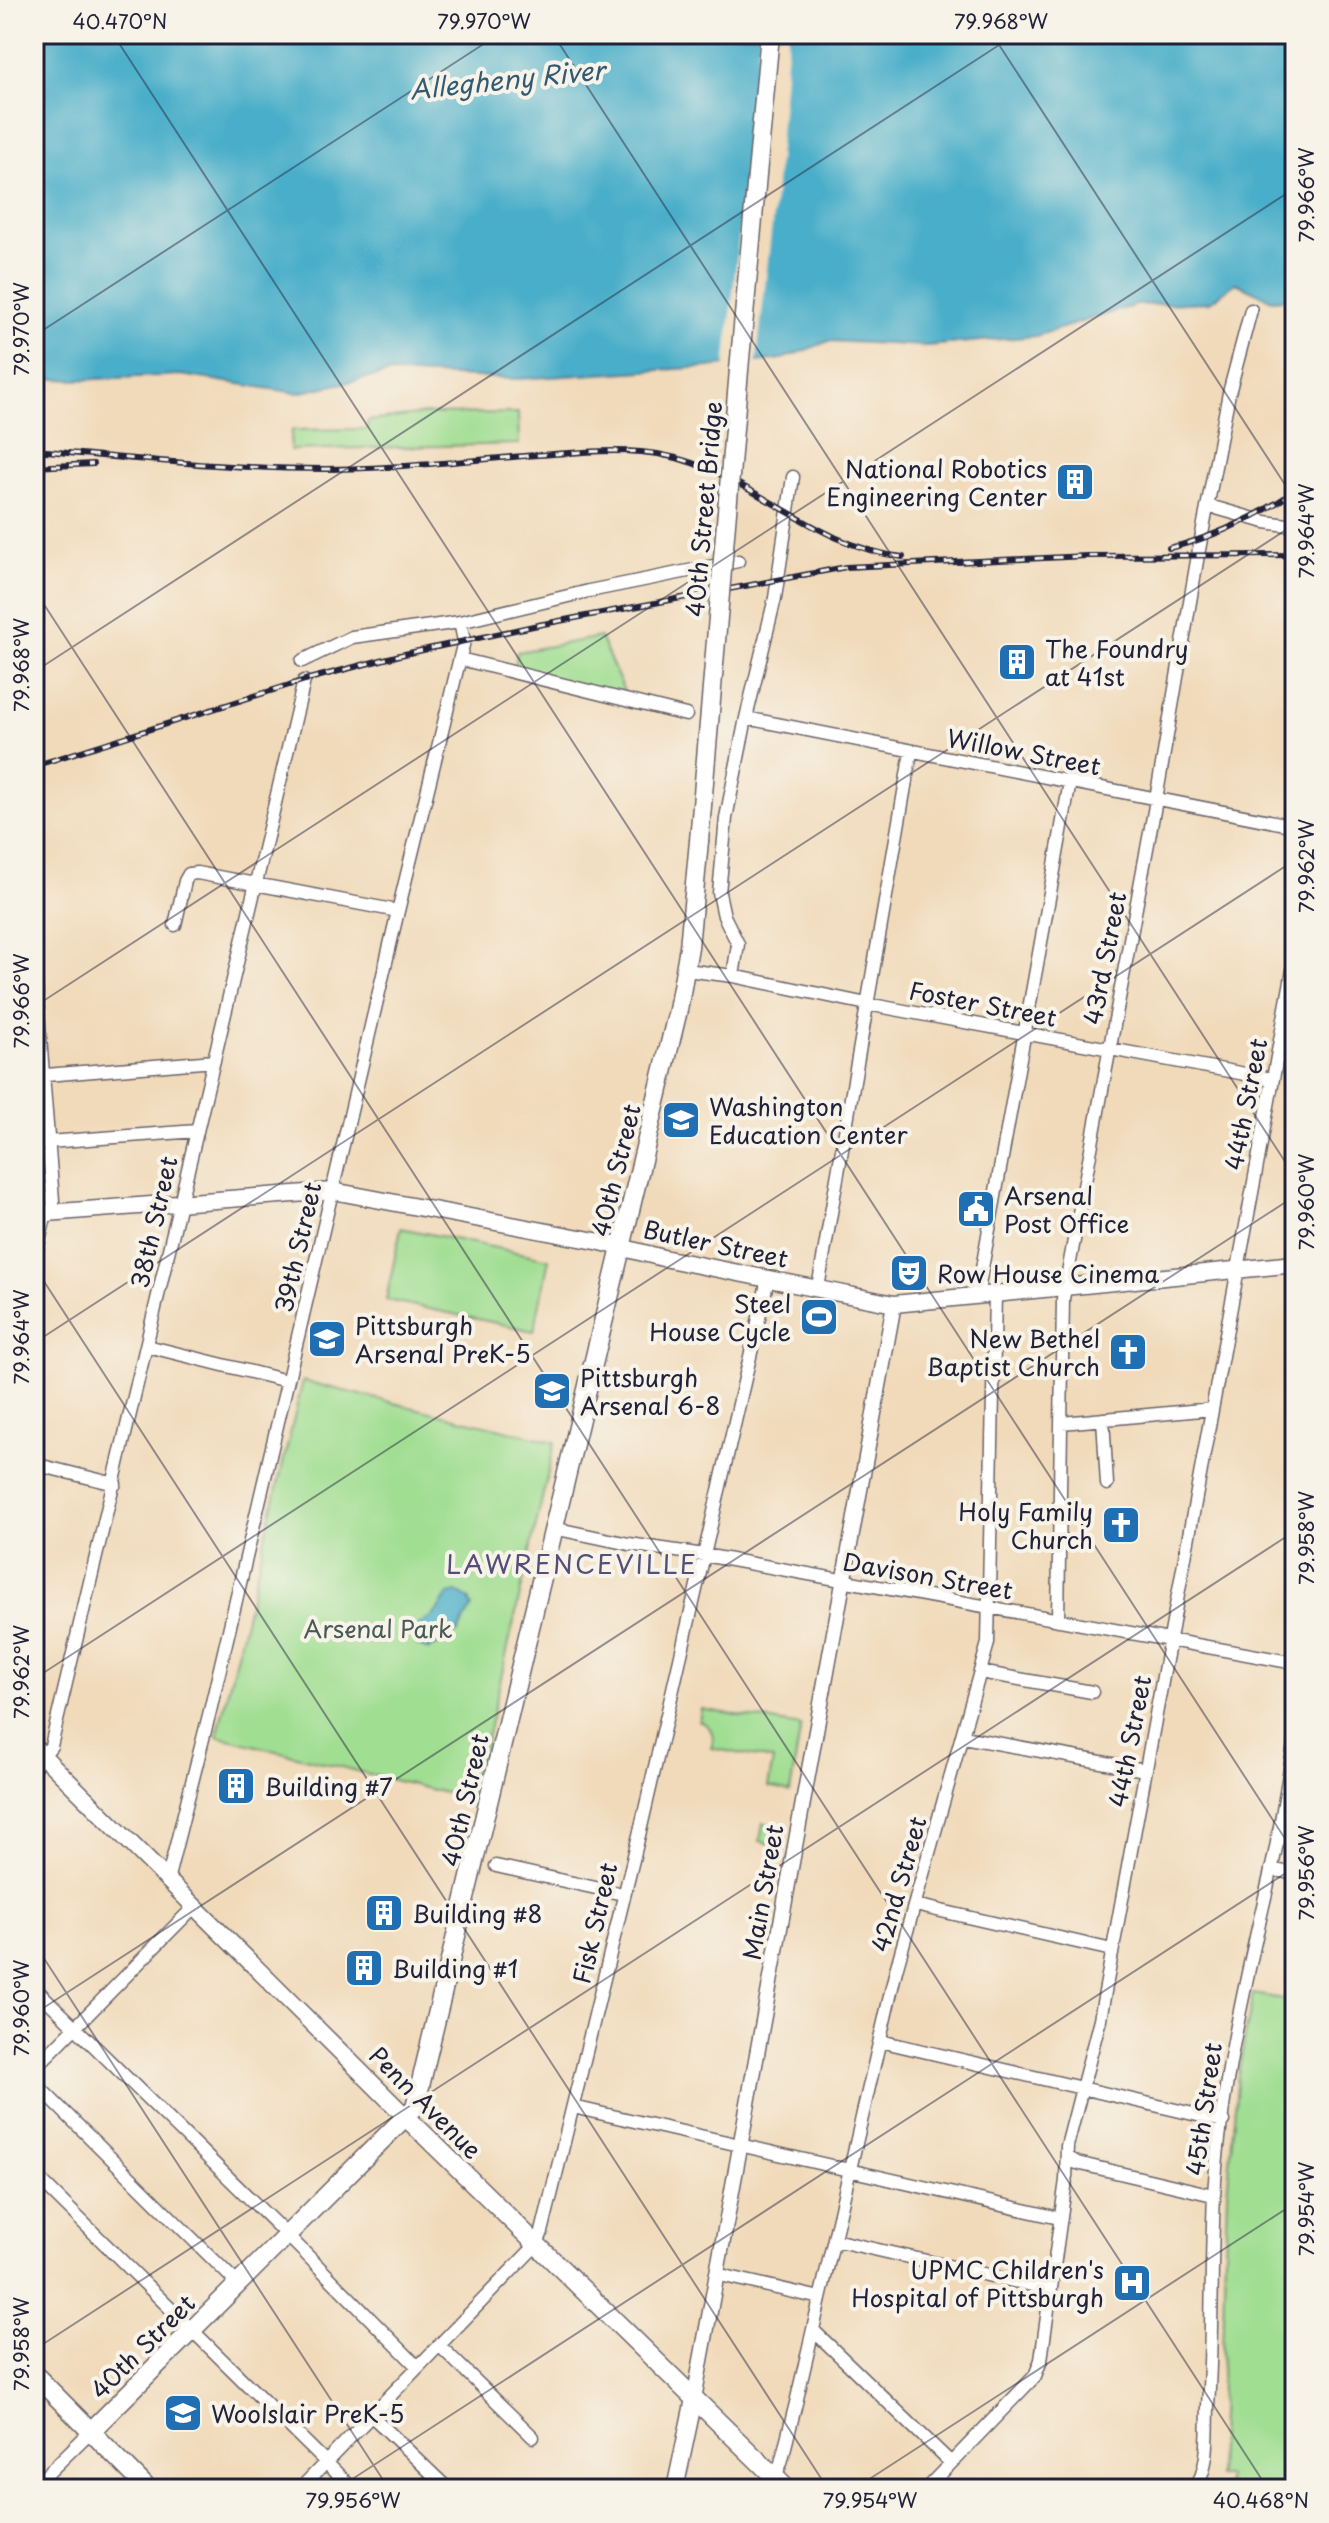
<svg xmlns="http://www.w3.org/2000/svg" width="1329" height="2523" font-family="'Playpen Sans',sans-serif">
	<rect width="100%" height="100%" fill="#f7f3e8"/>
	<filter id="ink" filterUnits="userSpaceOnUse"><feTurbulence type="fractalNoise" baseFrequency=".0125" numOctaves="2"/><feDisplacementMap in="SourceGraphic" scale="16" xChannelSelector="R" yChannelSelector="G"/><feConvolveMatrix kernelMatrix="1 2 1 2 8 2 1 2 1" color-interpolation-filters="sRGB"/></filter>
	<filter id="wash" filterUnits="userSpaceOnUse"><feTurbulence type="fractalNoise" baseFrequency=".006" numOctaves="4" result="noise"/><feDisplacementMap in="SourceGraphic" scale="32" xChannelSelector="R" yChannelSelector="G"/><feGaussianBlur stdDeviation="1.8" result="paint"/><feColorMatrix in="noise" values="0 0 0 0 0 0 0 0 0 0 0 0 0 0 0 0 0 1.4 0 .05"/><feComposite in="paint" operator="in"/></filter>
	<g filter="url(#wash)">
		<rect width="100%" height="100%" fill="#f1daba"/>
		<path fill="#a0de92" stroke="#618066" stroke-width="2" d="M518 413 519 444 290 450 292 430 367 429 368 421 425 414Z
			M600 637 624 691 615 694 515 669 517 652Z
			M401 1228 549 1259 534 1331 386 1300Z
			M303 1381 555 1442 473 1800 217 1736Z
			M701 1709 801 1726 790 1792 768 1787 773 1760 711 1748C716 1735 711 1725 699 1721Z
			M763 1823 783 1827 780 1846 760 1841Z
			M1253 1994 1295 2001V2489H1227V2477H1218L1227 2194 1238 2074Z"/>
		<path fill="#4aaec9" stroke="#366882" stroke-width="2" d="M34 34H1295V298L1272 300 1236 283 1210 302 1136 305 1036 336 926 346 829 341 782 359 708 367 517 379 391 373 297 393 181 375 74 380 34 378Z
			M457 1592 469 1599 472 1607 458 1632 428 1650 417 1645 413 1637 418 1625 434 1615 449 1594Z"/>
		<path fill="#f1daba" d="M760 34H788L775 197 756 366 725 369Z"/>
	</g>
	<g filter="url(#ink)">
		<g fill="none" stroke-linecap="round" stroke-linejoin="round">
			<defs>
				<path id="minor" d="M1209 506 1265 522 1295 526
					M460 659 686 715
					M302 661 352 637 460 622 589 591 738 561
					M746 718 1295 826
					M175 925 185 881 189 874 197 873 398 911
					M34 961 54 1213
					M686 970 733 976 867 1004 1272 1079
					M733 976 738 944 724 916 719 893 726 818 746 718 775 598 793 477
					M34 1076 214 1061
					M34 1143 197 1131
					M34 1262 46 1213
					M818 1288 911 752
					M977 1296 1070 782
					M147 1346 287 1381
					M1103 1419 1107 1484
					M1062 1423 1212 1409
					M34 1464 115 1484
					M553 1528 629 1544 704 1555 1295 1663
					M1058 1620 1063 1299 1154 811 1198 555 1229 393 1251 310
					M980 1672 1092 1692
					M963 1737 1145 1770
					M34 1767 51 1746 304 681
					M496 1866 623 1894
					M1271 1869 1295 1874
					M167 1881 210 1711 398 911 464 641 460 622
					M915 1905 1112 1950
					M34 1987 294 2242 418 2367
					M880 2041 1223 2121
					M34 2069 193 1908
					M34 2082 238 2284
					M573 2107 1059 2218
					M1067 2157 1077 2163 1213 2195
					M34 2174 353 2489
					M834 2240 1049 2289
					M716 2274 820 2298
					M813 2330 951 2463
					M439 2345 533 2437
					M371 2415 448 2489
					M775 2477 781 2463 796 2403 896 1970 988 1643 995 1294
					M39 2482 92 2430
					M300 2489 537 2244 542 2232 641 1827 768 1279
					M926 2489 1035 2376 1041 2360 1066 2180 1067 2146 1100 2019 1295 959
					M1195 2489C1210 2466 1207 2433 1208 2406 1212 2346 1211 2285 1213 2224 1215 2108 1245 1984 1271 1871 1281 1828 1287 1783 1295 1739"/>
				<path id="tertiary" d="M694 2399 894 1304"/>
				<path id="secondary" d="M34 1214 333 1191 601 1242 663 1258 894 1304 1295 1264
					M34 1747 406 2117
					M675 2489 694 2399"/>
				<path id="primary" d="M739 370 770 34
					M406 2117 787 2489
					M34 2374 148 2489
					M92 2430 415 2107 678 1010 689 947 699 841"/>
			</defs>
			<use href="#minor" stroke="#6a6267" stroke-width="15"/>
			<use href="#tertiary" stroke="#6a6267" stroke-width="17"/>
			<use href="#secondary" stroke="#6a6267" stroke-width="19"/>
			<use href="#primary" stroke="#6a6267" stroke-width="21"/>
			<use href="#minor" stroke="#fff" stroke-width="12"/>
			<use href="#tertiary" stroke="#fff" stroke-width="14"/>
			<use href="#secondary" stroke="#fff" stroke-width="16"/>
			<use href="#primary" stroke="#fff" stroke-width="18"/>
			<defs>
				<path id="rail" d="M34 450C131 458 228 469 325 469 396 469 467 460 538 455 572 453 607 449 641 452 740 459 805 546 903 557
					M34 467 93 464
					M1169 548C1216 537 1255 518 1295 491
					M34 766 305 680 400 655 538 625 846 567 1087 556 1295 555"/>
			</defs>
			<use href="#rail" stroke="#22223b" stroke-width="6"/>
			<use href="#rail" stroke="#f7f3e8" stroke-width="3" stroke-dasharray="9" stroke-linecap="butt"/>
			<defs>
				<path id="primary-bridge" d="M699 841 739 370"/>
			</defs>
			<use href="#primary-bridge" stroke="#6a6267" stroke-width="21" stroke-linecap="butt"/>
			<use href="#primary-bridge" stroke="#fff" stroke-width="18"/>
		</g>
	</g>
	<path fill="none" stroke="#22223b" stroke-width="2" stroke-opacity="0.45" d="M113 34 1295 1854M553 34 1295 1177M992 34 1295 500M34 336 499 34M34 589 1268 2489M34 672 1016 34M34 1007 1295 188M34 1266 828 2489M34 1343 1295 524M34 1679 1295 860M34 1943 389 2489M34 2014 1295 1196M34 2350 1295 1531M337 2489 1295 1867M854 2489 1295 2203"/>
	<defs>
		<symbol id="building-square" viewBox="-11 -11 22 22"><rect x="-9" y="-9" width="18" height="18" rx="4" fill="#1f6fb2" stroke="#f7f3e8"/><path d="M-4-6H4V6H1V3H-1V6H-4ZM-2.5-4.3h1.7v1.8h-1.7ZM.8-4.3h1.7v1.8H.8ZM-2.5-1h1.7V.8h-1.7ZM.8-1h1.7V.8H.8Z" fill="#fff"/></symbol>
		<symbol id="school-square" viewBox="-11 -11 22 22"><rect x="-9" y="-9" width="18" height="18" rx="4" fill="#1f6fb2" stroke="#f7f3e8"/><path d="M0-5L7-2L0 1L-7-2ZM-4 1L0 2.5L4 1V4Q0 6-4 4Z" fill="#fff"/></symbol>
		<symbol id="civic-square" viewBox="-11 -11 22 22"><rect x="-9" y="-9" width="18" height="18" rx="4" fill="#1f6fb2" stroke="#f7f3e8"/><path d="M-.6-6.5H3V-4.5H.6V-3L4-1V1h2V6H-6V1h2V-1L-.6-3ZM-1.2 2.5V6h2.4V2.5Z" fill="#fff"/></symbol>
		<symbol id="theatre-square" viewBox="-11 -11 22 22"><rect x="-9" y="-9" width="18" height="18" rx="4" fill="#1f6fb2" stroke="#f7f3e8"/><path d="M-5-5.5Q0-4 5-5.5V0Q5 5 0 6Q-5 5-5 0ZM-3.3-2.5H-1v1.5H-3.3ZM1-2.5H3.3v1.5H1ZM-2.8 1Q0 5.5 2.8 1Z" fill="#fff"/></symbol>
		<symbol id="stadium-square" viewBox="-11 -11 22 22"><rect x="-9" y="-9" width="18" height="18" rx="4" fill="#1f6fb2" stroke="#f7f3e8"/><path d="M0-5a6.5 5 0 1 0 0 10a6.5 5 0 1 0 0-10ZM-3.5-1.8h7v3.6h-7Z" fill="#fff"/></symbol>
		<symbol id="church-square" viewBox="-11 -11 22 22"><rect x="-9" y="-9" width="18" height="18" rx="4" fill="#1f6fb2" stroke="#f7f3e8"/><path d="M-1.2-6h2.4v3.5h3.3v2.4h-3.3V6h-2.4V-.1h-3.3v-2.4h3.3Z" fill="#fff"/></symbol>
		<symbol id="hospital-square" viewBox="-11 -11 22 22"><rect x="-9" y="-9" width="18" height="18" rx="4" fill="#1f6fb2" stroke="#f7f3e8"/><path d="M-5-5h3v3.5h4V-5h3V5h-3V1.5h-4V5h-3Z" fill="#fff"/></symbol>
	</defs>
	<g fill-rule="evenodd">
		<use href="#building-square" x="1053" y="460" width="44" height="44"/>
		<use href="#building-square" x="995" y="640" width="44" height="44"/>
		<use href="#school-square" x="659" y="1098" width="44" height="44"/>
		<use href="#civic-square" x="954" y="1187" width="44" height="44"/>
		<use href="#theatre-square" x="887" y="1251" width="44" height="44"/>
		<use href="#stadium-square" x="797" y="1295" width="44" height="44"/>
		<use href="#school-square" x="305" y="1317" width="44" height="44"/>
		<use href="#church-square" x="1106" y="1330" width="44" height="44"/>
		<use href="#school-square" x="530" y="1369" width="44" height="44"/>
		<use href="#church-square" x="1099" y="1503" width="44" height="44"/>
		<use href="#building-square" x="214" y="1764" width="44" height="44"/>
		<use href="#building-square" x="362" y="1891" width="44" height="44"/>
		<use href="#building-square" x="342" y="1946" width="44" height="44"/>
		<use href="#hospital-square" x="1110" y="2261" width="44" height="44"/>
		<use href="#school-square" x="161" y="2391" width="44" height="44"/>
	</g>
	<g text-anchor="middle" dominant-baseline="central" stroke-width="8" stroke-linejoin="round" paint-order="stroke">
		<g font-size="24" fill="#22223b" stroke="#f7f3e8" text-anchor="start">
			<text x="1047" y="468" text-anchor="end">National Robotics<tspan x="1047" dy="28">Engineering Center</tspan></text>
			<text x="1045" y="648">The Foundry<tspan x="1045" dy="28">at 41st</tspan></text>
			<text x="709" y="1106">Washington<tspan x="709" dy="28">Education Center</tspan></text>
			<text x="1004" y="1195">Arsenal<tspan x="1004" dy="28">Post Office</tspan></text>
			<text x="937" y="1273">Row House Cinema</text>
			<text x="791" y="1303" text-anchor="end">Steel<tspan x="791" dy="28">House Cycle</tspan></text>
			<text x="355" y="1325">Pittsburgh<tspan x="355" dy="28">Arsenal PreK-5</tspan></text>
			<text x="1100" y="1338" text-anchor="end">New Bethel<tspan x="1100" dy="28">Baptist Church</tspan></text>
			<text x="580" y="1377">Pittsburgh<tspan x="580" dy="28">Arsenal 6-8</tspan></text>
			<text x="1093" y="1511" text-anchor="end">Holy Family<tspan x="1093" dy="28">Church</tspan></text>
			<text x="264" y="1786">Building #7</text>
			<text x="412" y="1913">Building #8</text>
			<text x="392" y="1968">Building #1</text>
			<text x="1104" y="2269" text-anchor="end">UPMC Children's<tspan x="1104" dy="28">Hospital of Pittsburgh</tspan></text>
			<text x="211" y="2413">Woolslair PreK-5</text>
		</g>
		<g font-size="24" fill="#22223b" stroke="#f7f3e8">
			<text transform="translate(703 509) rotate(-85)">40th Street Bridge</text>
			<text transform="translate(1024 751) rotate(11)">Willow Street</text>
			<text transform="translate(1104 958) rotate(-79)">43rd Street</text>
			<text transform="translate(983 1003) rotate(11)">Foster Street</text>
			<text transform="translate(1245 1104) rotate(-79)">44th Street</text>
			<text transform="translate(615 1170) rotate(-76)">40th Street</text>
			<text transform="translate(153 1222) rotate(-77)">38th Street</text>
			<text transform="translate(716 1243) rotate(12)">Butler Street</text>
			<text transform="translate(297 1247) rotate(-77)">39th Street</text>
			<text transform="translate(928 1575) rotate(10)">Davison Street</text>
			<text transform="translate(1129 1741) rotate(-79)">44th Street</text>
			<text transform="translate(464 1800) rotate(-77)">40th Street</text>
			<text transform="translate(898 1884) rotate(-74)">42nd Street</text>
			<text transform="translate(762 1892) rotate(-80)">Main Street</text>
			<text transform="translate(594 1923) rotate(-77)">Fisk Street</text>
			<text transform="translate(426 2102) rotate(45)">Penn Avenue</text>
			<text transform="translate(1203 2109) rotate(-82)">45th Street</text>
			<text transform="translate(142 2346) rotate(-45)">40th Street</text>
		</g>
		<g font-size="24" fill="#485a55" stroke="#f7f3e8">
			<text x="378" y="1628">Arsenal Park</text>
		</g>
		<g font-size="26" font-style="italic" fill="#325a74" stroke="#f7f3e8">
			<text transform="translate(507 79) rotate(-6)">Allegheny River</text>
		</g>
		<g font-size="26" letter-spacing="2" fill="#544f79" stroke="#f7f3e8">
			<text x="572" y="1563">LAWRENCEVILLE</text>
		</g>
	</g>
	<rect width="1329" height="2523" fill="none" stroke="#f7f3e8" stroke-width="88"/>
	<rect x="44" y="44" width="1241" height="2435" fill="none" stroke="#22223b" stroke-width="3"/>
	<g font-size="20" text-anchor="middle" fill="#22223b">
		<text x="120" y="29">40.470°N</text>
		<text x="484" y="29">79.970°W</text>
		<text x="1001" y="29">79.968°W</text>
		<text transform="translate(1307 195) rotate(-90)" y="7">79.966°W</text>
		<text transform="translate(22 329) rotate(-90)" y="7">79.970°W</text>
		<text transform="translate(1307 531) rotate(-90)" y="7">79.964°W</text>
		<text transform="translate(22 665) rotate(-90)" y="7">79.968°W</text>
		<text transform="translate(1307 866) rotate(-90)" y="7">79.962°W</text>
		<text transform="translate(22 1001) rotate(-90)" y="7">79.966°W</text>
		<text transform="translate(1307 1202) rotate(-90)" y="7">79.960°W</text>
		<text transform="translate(22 1337) rotate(-90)" y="7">79.964°W</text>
		<text transform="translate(1307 1538) rotate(-90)" y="7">79.958°W</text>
		<text transform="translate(22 1672) rotate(-90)" y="7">79.962°W</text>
		<text transform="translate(1307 1873) rotate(-90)" y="7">79.956°W</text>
		<text transform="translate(22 2008) rotate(-90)" y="7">79.960°W</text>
		<text transform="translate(1307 2209) rotate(-90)" y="7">79.954°W</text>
		<text transform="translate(22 2344) rotate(-90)" y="7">79.958°W</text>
		<text x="353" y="2508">79.956°W</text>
		<text x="870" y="2508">79.954°W</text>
		<text x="1261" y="2508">40.468°N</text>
	</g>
</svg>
